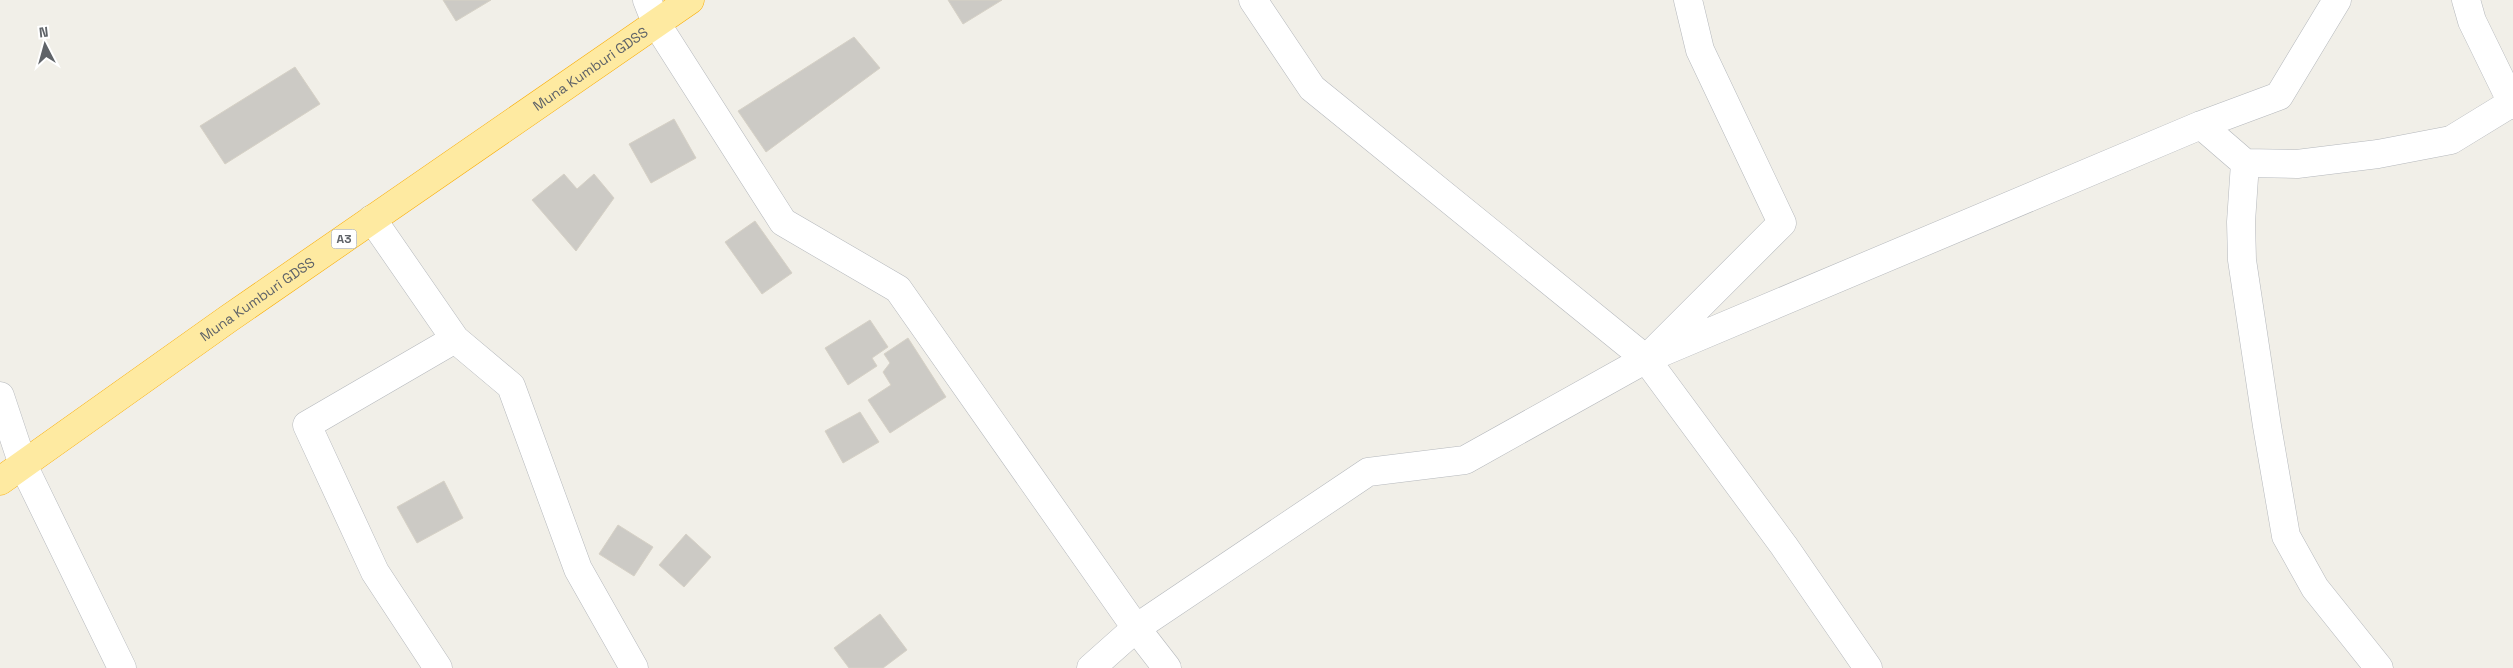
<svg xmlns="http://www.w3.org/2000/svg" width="2513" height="668" font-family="'Space Grotesk',sans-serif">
	<rect width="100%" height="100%" fill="#f1efe8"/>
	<path fill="#cccac5" stroke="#d6d1c6" d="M443 0H491L456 21Z
		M948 0H1002L963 24Z
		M854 37 880 68 766 152 738 111Z
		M295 67 320 104 225 164 200 126Z
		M674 119 696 158 651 183 629 144Z
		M564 174 577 189 594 174 614 198 576 251 532 200Z
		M755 221 792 273 762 294 725 242Z
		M870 320 888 347 872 358 877 366 848 385 825 348Z
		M908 338 946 397 890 433 868 400 891 385 883 372 890 363 884 354Z
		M860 412 879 442 843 463 825 431Z
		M444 481 463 518 417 543 397 507Z
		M618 525 653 547 634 576 599 554Z
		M686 534 711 557 684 587 659 565Z
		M880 614 907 650 883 668H849L834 648Z"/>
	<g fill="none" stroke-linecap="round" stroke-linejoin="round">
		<defs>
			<path id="minor" d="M647 0 656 23 783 222 898 289 1136 628 1167 668
				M1253 0 1312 88 1646 359
				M1688 0 1700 50 1782 223 1646 359 1784 546 1868 668
				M2466 0 2472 21 2513 105
				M2201 125 2245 163 2297 164 2378 154 2451 140 2513 102
				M2245 163 2241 222 2242 260 2267 426 2286 536 2315 588 2379 668
				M372 219 455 339 511 386 578 569 634 668
				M0 396 23 465 122 668
				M438 668 375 572 307 425 455 339
				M1091 668 1136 628 1368 472 1465 460 1646 359 2201 125 2279 96 2337 0"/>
			<g id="trunk">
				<path id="s1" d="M0 481 228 319 690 0"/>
			</g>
		</defs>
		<use href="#minor" stroke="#b5b8bc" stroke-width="29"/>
		<use href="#trunk" stroke="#f9ab00" stroke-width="29"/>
		<use href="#minor" stroke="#fff" stroke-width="28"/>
		<use href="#trunk" stroke="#feeaa1" stroke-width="28"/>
	</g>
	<g text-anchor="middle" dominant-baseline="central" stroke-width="4" stroke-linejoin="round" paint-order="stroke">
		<rect fill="#fff" stroke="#8f9295" stroke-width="1" x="331.5" y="229.5" width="25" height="19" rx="4"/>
		<g font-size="12" font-weight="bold" fill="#5f6368">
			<text x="344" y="239">A3</text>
		</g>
		<g font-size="14" fill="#5f6368" stroke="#fff">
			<text stroke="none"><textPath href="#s1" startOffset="720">Muna Kumburi GDSS</textPath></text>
			<text stroke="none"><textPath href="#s1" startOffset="315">Muna Kumburi GDSS</textPath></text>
		</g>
	</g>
	<g transform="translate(45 45) rotate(354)" stroke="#ffffff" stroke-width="4" paint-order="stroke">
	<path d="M0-4L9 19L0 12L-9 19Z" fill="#5f6368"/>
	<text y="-8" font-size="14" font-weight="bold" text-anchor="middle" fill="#5f6368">N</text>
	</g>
</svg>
